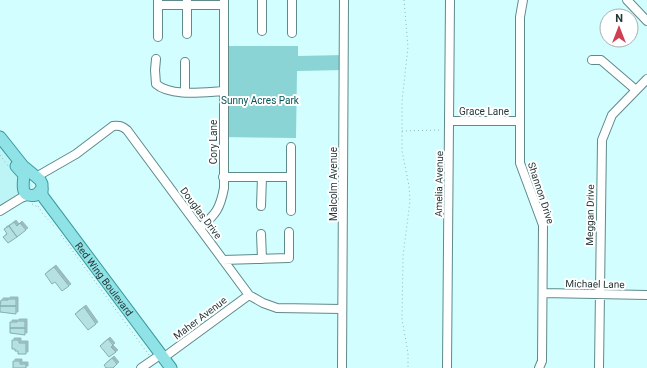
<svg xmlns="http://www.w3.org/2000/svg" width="647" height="368" font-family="Roboto,sans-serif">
	<defs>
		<filter id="shadow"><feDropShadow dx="2" dy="-2" stdDeviation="0" flood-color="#0004"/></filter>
	</defs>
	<rect width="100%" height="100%" fill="#d2feff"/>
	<path fill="#bdf4f5" d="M0 142 33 186 0 211Z"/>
	<path fill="#8ad4d6" d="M224 46H298V56L344 55V70L297 71 296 138 223 137Z"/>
	<path fill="#b5e1e2" stroke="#84aeaf" filter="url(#shadow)" d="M14 222 17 226 20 223 26 230 17 237 9 226Z
		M9 226 17 237 8 243 3 237 7 234 4 229Z
		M54 267 69 286 62 291 55 282 52 284 45 274Z
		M8 299H16V306H0L1 300H8Z
		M0 306H16V314L0 312Z
		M84 307 96 324 88 330 75 314Z
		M17 321H25V328H10V322H17Z
		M10 328H25V335L10 333Z
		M108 339 113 345 111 347 116 352 109 357 100 346Z
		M12 340H19V343H26V354H18V351H15V349H12Z
		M112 358 117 364 113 368H106L104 365Z
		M13 361H20V364H26V368H13Z"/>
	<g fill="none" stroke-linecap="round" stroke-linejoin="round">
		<defs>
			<path id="minor" d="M158 0V5H224
				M523 0 520 17V163L543 225 542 361 539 368
				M627 0 647 21
				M262 31V0
				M292 33V0
				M187 34V1
				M158 37V5
				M156 59 155 70 156 84C171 97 204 92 224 91
				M592 60H601L636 90
				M185 92V62
				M450 121H519
				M36 177 76 154 113 126C119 125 122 126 127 130L249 295 263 303 277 308 342 309
				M223 177H291
				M261 206 262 177
				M0 211 21 198 29 195
				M291 211V147
				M200 228C216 214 220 209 224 188V0
				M261 234 262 259
				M223 260 289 258V232
				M543 293 647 295
				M163 358 249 295
				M141 368 157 357
				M342 368 344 0
				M447 368 450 0
				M599 368 602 140 612 115 647 79"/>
			<g id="major">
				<path id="s1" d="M0 137 23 166 40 180 42 184V195L44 198 171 368"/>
				<path d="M16 166 24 175C23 185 20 198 36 195L42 189"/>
			</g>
		</defs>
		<use href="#minor" stroke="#60898a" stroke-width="10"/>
		<use href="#major" stroke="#3a9a9d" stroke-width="13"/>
		<path stroke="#93b6b7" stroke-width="1" stroke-dasharray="1 3" stroke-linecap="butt" d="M404 0 408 47 402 101V151L409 186 410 201 403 256 402 319 408 353V368
			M402 131 441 130
			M0 155 8 166
			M32 204 38 207
			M38 206 43 214 54 226
			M61 235 149 355"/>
		<use href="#minor" stroke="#fff" stroke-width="8"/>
		<use href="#major" stroke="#8fe2e5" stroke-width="11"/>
	</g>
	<g text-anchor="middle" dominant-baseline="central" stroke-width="4" stroke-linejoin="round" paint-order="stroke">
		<g font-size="10" fill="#045456" stroke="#fff">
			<text x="260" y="100">Sunny Acres Park</text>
		</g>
		<g font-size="10" fill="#263738" stroke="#fff">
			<text x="484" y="111">Grace Lane</text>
			<text transform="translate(213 142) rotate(-90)">Cory Lane</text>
			<text transform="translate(333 184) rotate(-90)">Malcolm Avenue</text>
			<text transform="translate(439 184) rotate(-89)">Amelia Avenue</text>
			<text transform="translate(541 193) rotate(72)">Shannon Drive</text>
			<text transform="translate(201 213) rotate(53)">Douglas Drive</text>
			<text transform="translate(590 215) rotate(-89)">Meggan Drive</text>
			<text stroke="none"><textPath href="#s1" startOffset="179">Red Wing Boulevard</textPath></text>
			<text transform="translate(595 284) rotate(1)">Michael Lane</text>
			<text transform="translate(200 318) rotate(-37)">Maher Avenue</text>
		</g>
	</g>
	<g transform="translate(619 28)"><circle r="19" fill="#ffffff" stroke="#a8afaf"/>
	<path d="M0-3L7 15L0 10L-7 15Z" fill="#cf3f52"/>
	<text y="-6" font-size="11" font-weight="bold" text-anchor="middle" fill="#263738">N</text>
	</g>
</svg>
